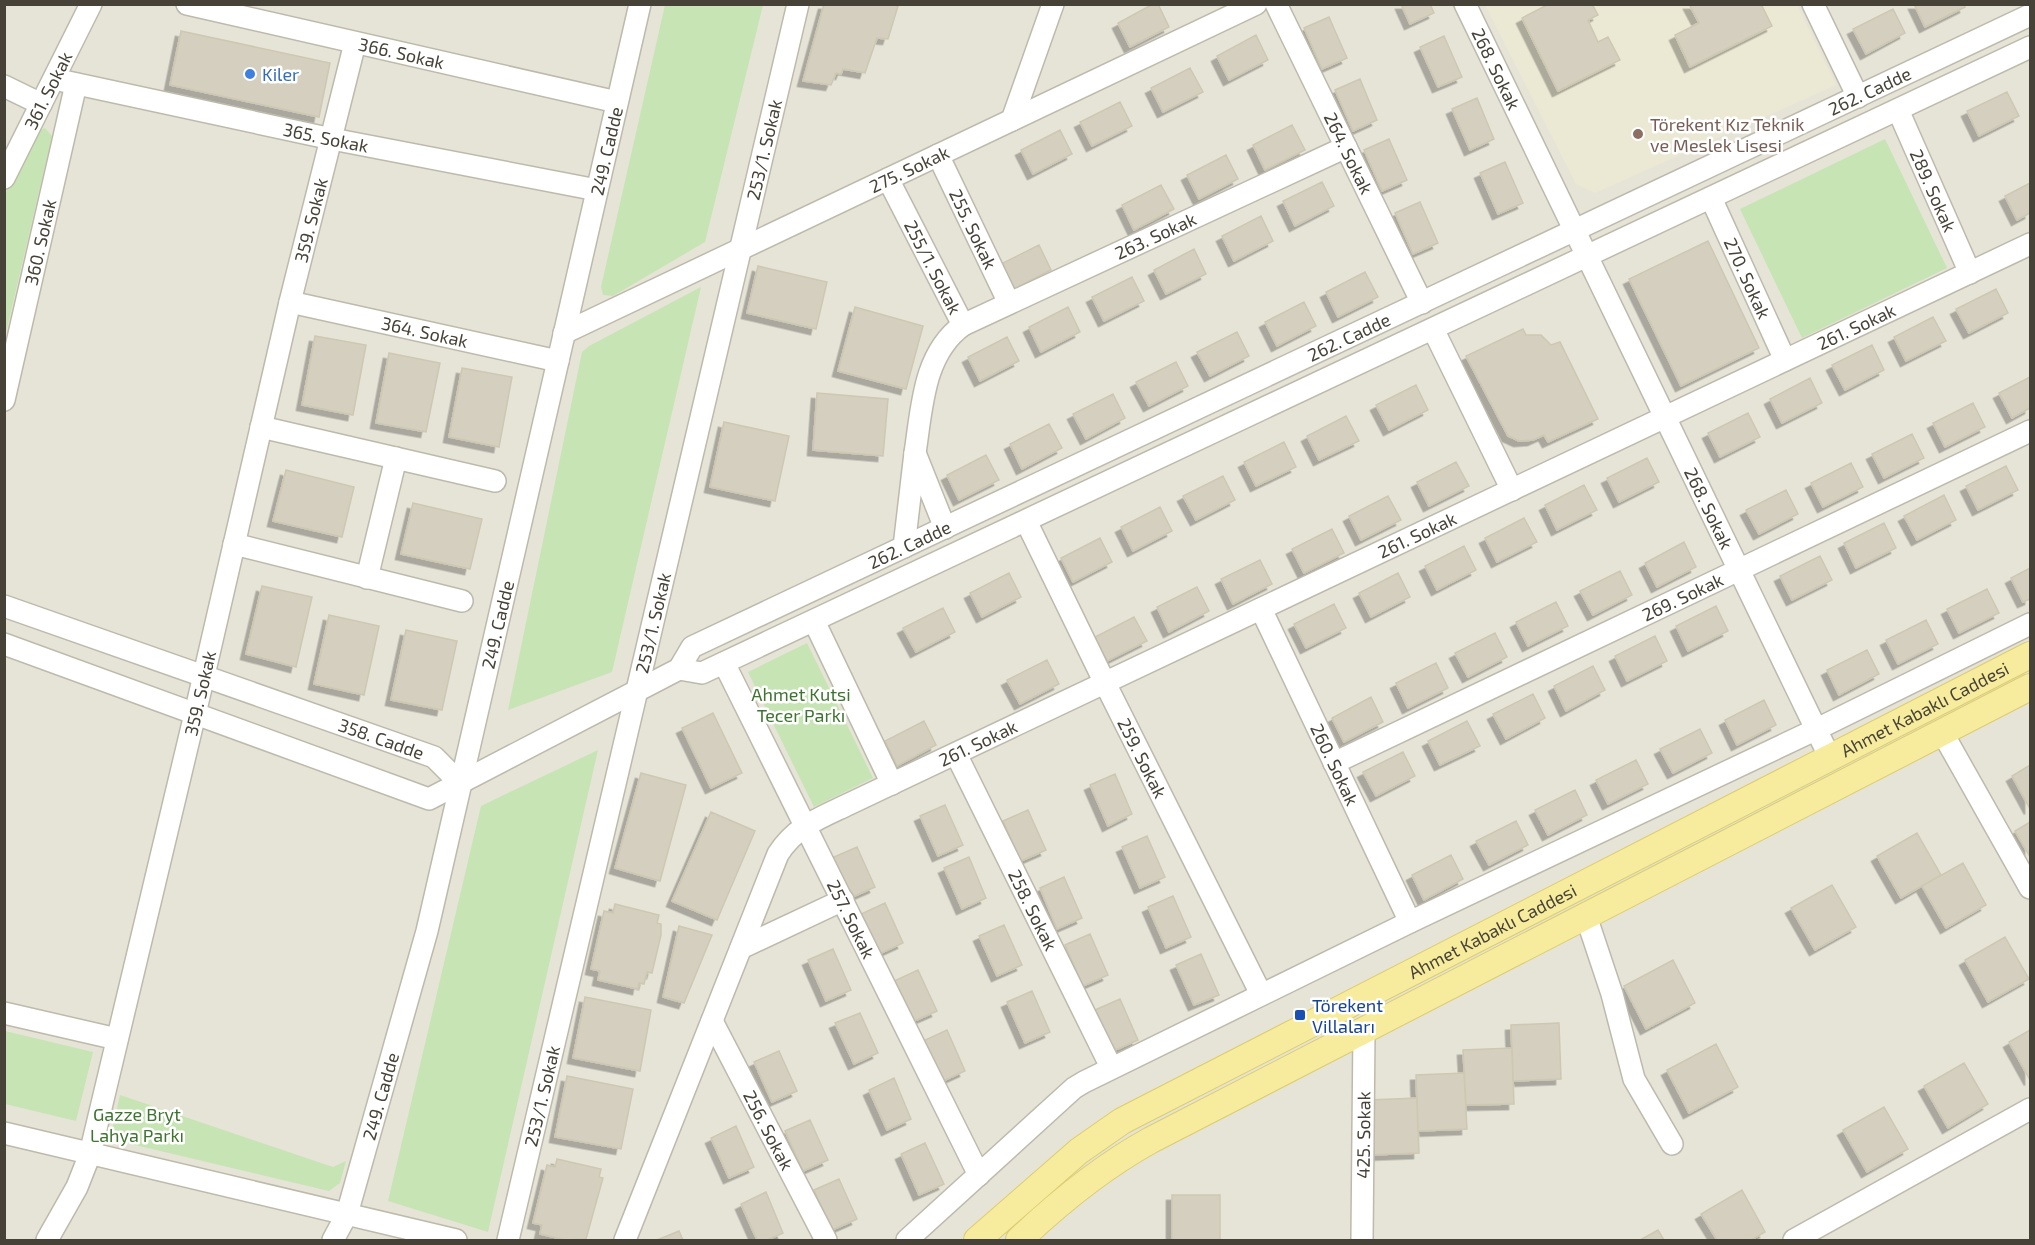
<svg xmlns="http://www.w3.org/2000/svg" width="2035" height="1245" font-family="'Exo 2',sans-serif">
	<defs>
		<filter id="shadow"><feDropShadow dx="-5.5" dy="5.5" stdDeviation="0" flood-color="#0004"/></filter>
	</defs>
	<rect width="100%" height="100%" fill="#f3f1e8"/>
	<path fill="#e6e4d7" d="M5 5H2030V1240H5Z"/>
	<path fill="#ebe8d3" d="M1485 5H1797L1836 85 1595 193 1576 184Z"/>
	<path fill="#c7e4b4" d="M665 5H763L705 242 613 296 603 295 601 287Z
		M45 128 52 136 5 337V194L34 133Z
		M1885 139 1947 268 1802 338 1740 209Z
		M701 287 612 672 508 710 582 352 589 346Z
		M807 643 873 778 814 807 748 672Z
		M598 750 488 1232 388 1201 481 806Z
		M5 1031 93 1052 76 1121 5 1104Z
		M120 1095 333 1167 346 1161 340 1183 329 1191 110 1139Z"/>
	<path fill="#d4cfbe" stroke="#cec8b2" stroke-width="1.5" filter="url(#shadow)" d="M824 4H889L898 6 888 39 877 38 865 73 843 69 841 74 836 73 831 85 803 81Z
		M1153 4H1158L1169 27 1130 47 1118 23Z
		M1401 4H1430L1434 13 1410 24Z
		M1549 4H1592L1598 15 1588 20 1598 42 1608 37 1620 60 1558 91 1522 18Z
		M1689 4H1761L1772 26 1690 67 1675 35 1699 23Z
		M1914 4H1964L1965 7 1925 27Z
		M1893 9 1905 33 1866 54 1853 29Z
		M1329 17 1347 58 1322 69 1304 28Z
		M181 31 330 63 319 117 170 85Z
		M1256 35 1268 60 1229 80 1217 56Z
		M1444 36 1462 77 1438 87 1420 47Z
		M1190 68 1203 92 1163 112 1151 88Z
		M1360 79 1377 120 1353 131 1335 90Z
		M2007 92 2019 116 1979 136 1967 111Z
		M1477 98 1494 139 1470 150 1452 109Z
		M1120 102 1132 126 1092 146 1080 122Z
		M1292 125 1305 150 1265 170 1253 145Z
		M1060 130 1072 154 1033 174 1021 150Z
		M1389 139 1407 180 1382 191 1364 150Z
		M1226 155 1238 179 1199 199 1187 175Z
		M1505 162 1523 203 1498 214 1480 173Z
		M1322 182 1334 206 1295 226 1283 201Z
		M2030 183V213L2017 220 2005 196Z
		M1161 185 1174 209 1134 230 1122 205Z
		M1420 202 1438 243 1413 254 1395 213Z
		M1261 216 1273 241 1234 261 1222 236Z
		M1708 241 1759 348 1681 386 1629 279Z
		M1039 245 1051 270 1012 290 999 265Z
		M1194 249 1206 274 1166 294 1154 270Z
		M758 266 827 282 816 329 747 313Z
		M1365 272 1378 297 1338 317 1326 292Z
		M1132 277 1144 301 1104 321 1092 297Z
		M1996 289 2008 313 1969 333 1956 309Z
		M1304 302 1316 326 1277 346 1265 322Z
		M855 307 923 326 906 389 838 371Z
		M1068 307 1080 332 1041 352 1029 327Z
		M1933 317 1946 341 1906 361 1894 337Z
		M1523 329 1526 335H1541L1551 345 1560 342 1598 419 1548 442 1544 435 1533 440 1519 441 1508 436 1466 356Z
		M1237 332 1249 356 1210 376 1197 352Z
		M315 336 366 345 353 415 302 405Z
		M1007 337 1019 361 980 381 968 357Z
		M1872 345 1884 370 1845 390 1832 365Z
		M389 353 440 363 426 432 376 423Z
		M1176 362 1188 386 1149 406 1136 382Z
		M462 368 512 377 499 447 449 437Z
		M2030 377V408L2012 418 1999 393Z
		M1810 378 1822 403 1782 423 1770 399Z
		M1416 385 1428 410 1389 430 1376 405Z
		M817 393 888 399 883 456 813 450Z
		M1113 394 1125 418 1086 439 1073 414Z
		M1973 403 1985 427 1945 447 1933 423Z
		M1748 413 1760 437 1720 457 1708 433Z
		M1346 416 1359 441 1319 460 1307 436Z
		M724 422 789 436 775 501 710 487Z
		M1049 424 1062 448 1022 469 1010 444Z
		M1912 434 1924 458 1884 478 1872 454Z
		M1284 442 1296 467 1256 486 1244 462Z
		M986 455 999 480 959 500 947 475Z
		M1647 458 1659 482 1619 502 1607 478Z
		M1456 462 1469 486 1429 506 1417 482Z
		M1851 463 1863 487 1823 507 1811 483Z
		M2006 466 2018 490 1978 510 1966 486Z
		M286 470 354 487 342 537 273 521Z
		M1223 476 1235 500 1196 520 1183 496Z
		M1584 485 1597 510 1557 530 1545 505Z
		M1786 490 1798 514 1759 534 1746 510Z
		M1944 495 1956 520 1917 540 1904 516Z
		M1388 496 1401 520 1361 540 1349 516Z
		M413 503 482 519 470 569 401 554Z
		M1160 507 1172 531 1133 551 1121 527Z
		M1524 518 1537 542 1497 562 1485 538Z
		M1884 523 1896 548 1856 568 1844 543Z
		M1332 529 1344 553 1304 573 1292 549Z
		M1100 538 1112 562 1073 582 1061 558Z
		M1684 542 1696 567 1657 587 1645 563Z
		M1464 546 1476 570 1437 590 1425 566Z
		M1820 556 1832 580 1792 600 1780 576Z
		M1260 560 1272 584 1233 604 1221 579Z
		M2030 568V599L2023 602 2011 578Z
		M1620 571 1632 595 1593 615 1580 591Z
		M1009 573 1021 597 982 617 970 593Z
		M1398 573 1410 597 1371 617 1359 593Z
		M262 586 312 597 296 667 246 654Z
		M1197 587 1209 611 1169 632 1157 607Z
		M1987 589 1999 613 1959 633 1947 609Z
		M1556 602 1568 626 1528 646 1516 622Z
		M1334 604 1346 628 1306 648 1294 624Z
		M1716 606 1728 631 1688 651 1676 626Z
		M943 608 955 632 916 652 903 628Z
		M329 615 379 626 364 695 314 684Z
		M1134 617 1147 641 1107 661 1095 637Z
		M1926 620 1938 644 1898 664 1886 640Z
		M406 630 457 641 442 710 391 700Z
		M1495 633 1507 657 1468 677 1455 653Z
		M1655 636 1667 661 1627 681 1615 656Z
		M1867 650 1879 674 1839 695 1827 670Z
		M1047 660 1059 684 1020 704 1007 680Z
		M1436 663 1448 688 1408 708 1396 683Z
		M1593 666 1605 690 1566 711 1554 686Z
		M1533 694 1545 718 1506 739 1493 714Z
		M1371 697 1383 722 1344 742 1332 718Z
		M1764 700 1776 725 1737 745 1725 720Z
		M713 713 742 773 711 788 682 728Z
		M924 721 936 745 897 766 885 741Z
		M1467 721 1480 746 1440 765 1428 741Z
		M1700 729 1712 753 1673 773 1660 749Z
		M1403 752 1415 776 1376 796 1363 772Z
		M1636 760 1648 784 1608 804 1596 780Z
		M2030 765V809L2012 776Z
		M641 773 686 785 660 881 615 868Z
		M1115 774 1132 814 1108 826 1090 785Z
		M1575 790 1587 815 1548 835 1535 810Z
		M945 805 963 845 938 856 920 816Z
		M1028 810 1046 850 1021 861 1003 821Z
		M711 812 755 831 717 920 672 901Z
		M1516 821 1528 845 1489 865 1476 841Z
		M2030 822V857L2015 831Z
		M1917 833 1941 875 1901 898 1877 856Z
		M1147 836 1165 877 1140 888 1122 847Z
		M857 847 875 887 850 898 832 858Z
		M1451 855 1463 879 1424 900 1412 875Z
		M969 857 986 898 962 909 944 868Z
		M1963 863 1986 905 1946 928 1922 886Z
		M1064 877 1082 918 1057 929 1040 888Z
		M1832 885 1856 927 1815 950 1791 908Z
		M1173 896 1191 937 1166 948 1148 907Z
		M885 903 903 943 879 954 861 914Z
		M615 904 659 915 657 923 661 924V935L652 973 647 972 644 984 639 983 638 989 598 980 600 971 591 969 604 911 613 913Z
		M1004 925 1022 965 997 976 979 936Z
		M679 926 712 935 684 1003 663 997Z
		M1090 934 1108 975 1083 986 1065 945Z
		M2005 937 2029 979 1988 1002 1965 960Z
		M833 949 851 990 826 1001 808 960Z
		M1201 954 1219 995 1194 1005 1176 965Z
		M1673 960 1695 1003 1646 1029 1624 986Z
		M918 970 937 1011 912 1022 894 981Z
		M1032 991 1050 1032 1025 1043 1007 1002Z
		M585 997 651 1010 640 1071 573 1058Z
		M1120 999 1138 1040 1113 1051 1095 1010Z
		M860 1013 878 1053 854 1064 835 1023Z
		M1559 1023 1561 1079 1513 1081 1511 1025Z
		M947 1030 965 1071 941 1082 923 1041Z
		M2030 1030V1080L2009 1042Z
		M1716 1044 1738 1087 1689 1113 1667 1070Z
		M1512 1048 1514 1104 1466 1105 1463 1050Z
		M779 1051 797 1091 772 1102 754 1062Z
		M1964 1063 1988 1104 1948 1128 1924 1086Z
		M1464 1073 1467 1129 1418 1131 1416 1075Z
		M567 1076 633 1089 621 1149 555 1137Z
		M894 1078 911 1119 887 1130 869 1090Z
		M1417 1098 1419 1153 1371 1155 1369 1100Z
		M1884 1107 1908 1149 1867 1172 1843 1130Z
		M810 1120 828 1160 803 1171 785 1131Z
		M736 1126 754 1167 729 1178 711 1138Z
		M925 1143 944 1184 919 1195 901 1154Z
		M557 1159 601 1169 599 1177 603 1178 586 1239 565 1240 540 1234 542 1225 533 1223 547 1165 555 1167Z
		M839 1179 857 1219 832 1230 814 1190Z
		M1742 1190 1765 1232 1751 1240H1717L1701 1214Z
		M766 1192 783 1233 767 1240H757L741 1204Z
		M1172 1195H1220V1240H1172Z
		M1658 1230 1664 1240H1640Z
		M679 1231 683 1240H657Z"/>
	<g fill="none" stroke-linecap="round" stroke-linejoin="round">
		<defs>
			<g id="minor">
				<path id="s1" d="M187 4 617 102"/>
				<path id="s2" d="M1276 4 1422 303"/>
				<path id="s3" d="M1465 4 1830 758"/>
				<path d="M1813 4 1858 97"/>
				<path id="s4" d="M54 79 332 139 597 190"/>
				<path d="M4 86 41 104"/>
				<path id="s5" d="M1898 110 1970 273"/>
				<path d="M1012 120 1053 4"/>
				<path id="s6" d="M938 155 1009 303"/>
				<path id="s7" d="M4 178 91 4"/>
				<path id="s8" d="M888 179 963 325C923 354 922 408 915 453"/>
				<path id="s9" d="M1711 198 1785 360"/>
				<path id="s10" d="M290 302 558 361"/>
				<path id="s11" d="M963 325 1346 147"/>
				<path d="M1433 329 1512 490"/>
				<path id="s12" d="M564 333 1256 4"/>
				<path id="s13" d="M4 400 76 84"/>
				<path d="M261 427 495 481"/>
				<path id="s14" d="M1026 521 1105 683 1261 994"/>
				<path d="M234 544 462 601"/>
				<path d="M904 547 915 453 945 528"/>
				<path d="M367 578 396 458"/>
				<path id="s15" d="M4 606 434 757 461 784"/>
				<path id="s16" d="M1261 609 1410 922"/>
				<path d="M814 621 892 784"/>
				<path id="s17" d="M4 644 429 799 679 669 692 647 2030 15"/>
				<path id="s18" d="M724 663 979 1175"/>
				<path d="M679 669 702 673 2030 47"/>
				<path d="M1942 732 2030 888"/>
				<path id="s19" d="M956 754 1111 1067"/>
				<path id="s20" d="M1334 763 2030 431"/>
				<path d="M1586 916 1612 994 1634 1079 1672 1144"/>
				<path d="M741 948 843 900"/>
				<path d="M4 1013 117 1039"/>
				<path id="s21" d="M712 1021 826 1240"/>
				<path d="M4 1133 456 1240"/>
				<path id="s22" d="M47 1240 77 1187 90 1154 195 714 290 302 355 43"/>
				<path id="s23" d="M333 1240 347 1214 427 931 640 4"/>
				<path id="s24" d="M508 1240 798 4"/>
				<path id="s25" d="M625 1240 778 854C796 826 820 818 849 804L2030 244"/>
				<path d="M907 1240 1074 1088 1084 1082 1410 922 1817 729 2030 624"/>
				<path id="s26" d="M1362 1240 1364 1030"/>
				<path d="M1794 1240 2030 1109"/>
			</g>
			<g id="major">
				<path id="s27" d="M977 1240 1079 1151 1122 1121 2030 655"/>
				<path d="M1019 1240C1059 1202 1102 1167 1151 1140L2030 687"/>
			</g>
		</defs>
		<use href="#minor" stroke="#bebaab" stroke-width="24"/>
		<use href="#major" stroke="#dbcc6e" stroke-width="28"/>
		<use href="#minor" stroke="#fff" stroke-width="21"/>
		<use href="#major" stroke="#f7ec9d" stroke-width="26"/>
	</g>
	<circle fill="#3f7fe0" stroke="#fff" stroke-width="2" cx="250" cy="74" r="6"/>
	<circle fill="#8d6e63" stroke="#fff" stroke-width="2" cx="1638" cy="134" r="6"/>
	<rect fill="#1a4fb4" stroke="#fff" stroke-width="2" x="1294" y="1009" width="12" height="12" rx="3"/>
	<g text-anchor="middle" dominant-baseline="central" stroke-width="5" stroke-linejoin="round" paint-order="stroke">
		<g font-size="18" fill="#464237" stroke="#fff">
			<text stroke="none"><textPath href="#s1" startOffset="220">366. Sokak</textPath></text>
			<text stroke="none"><textPath href="#s3" startOffset="72">268. Sokak</textPath></text>
			<text stroke="none"><textPath href="#s7" startOffset="98">361. Sokak</textPath></text>
			<text stroke="none"><textPath href="#s17" startOffset="2062">262. Cadde</textPath></text>
			<text stroke="none"><textPath href="#s4" startOffset="278">365. Sokak</textPath></text>
			<text stroke="none"><textPath href="#s24" startOffset="1120">253/1. Sokak</textPath></text>
			<text stroke="none"><textPath href="#s23" startOffset="1124">249. Cadde</textPath></text>
			<text stroke="none"><textPath href="#s2" startOffset="166">264. Sokak</textPath></text>
			<text stroke="none"><textPath href="#s12" startOffset="382">275. Sokak</textPath></text>
			<text stroke="none"><textPath href="#s5" startOffset="88">289. Sokak</textPath></text>
			<text stroke="none"><textPath href="#s22" startOffset="1056">359. Sokak</textPath></text>
			<text stroke="none"><textPath href="#s6" startOffset="82">255. Sokak</textPath></text>
			<text stroke="none"><textPath href="#s11" startOffset="212">263. Sokak</textPath></text>
			<text stroke="none"><textPath href="#s13" startOffset="162">360. Sokak</textPath></text>
			<text stroke="none"><textPath href="#s8" startOffset="99">255/1. Sokak</textPath></text>
			<text stroke="none"><textPath href="#s9" startOffset="88">270. Sokak</textPath></text>
			<text stroke="none"><textPath href="#s25" startOffset="1618">261. Sokak</textPath></text>
			<text stroke="none"><textPath href="#s10" startOffset="138">364. Sokak</textPath></text>
			<text stroke="none"><textPath href="#s17" startOffset="1486">262. Cadde</textPath></text>
			<text stroke="none"><textPath href="#s3" startOffset="560">268. Sokak</textPath></text>
			<text stroke="none"><textPath href="#s25" startOffset="1132">261. Sokak</textPath></text>
			<text stroke="none"><textPath href="#s17" startOffset="1000">262. Cadde</textPath></text>
			<text stroke="none"><textPath href="#s20" startOffset="386">269. Sokak</textPath></text>
			<text stroke="none"><textPath href="#s24" startOffset="634">253/1. Sokak</textPath></text>
			<text stroke="none"><textPath href="#s23" startOffset="638">249. Cadde</textPath></text>
			<text stroke="none"><textPath href="#s22" startOffset="570">359. Sokak</textPath></text>
			<text stroke="none"><textPath href="#s27" startOffset="1090">Ahmet Kabaklı Caddesi</textPath></text>
			<text stroke="none"><textPath href="#s15" startOffset="400">358. Cadde</textPath></text>
			<text stroke="none"><textPath href="#s25" startOffset="646">261. Sokak</textPath></text>
			<text stroke="none"><textPath href="#s14" startOffset="264">259. Sokak</textPath></text>
			<text stroke="none"><textPath href="#s16" startOffset="172">260. Sokak</textPath></text>
			<text stroke="none"><textPath href="#s19" startOffset="174">258. Sokak</textPath></text>
			<text stroke="none"><textPath href="#s18" startOffset="286">257. Sokak</textPath></text>
			<text stroke="none"><textPath href="#s27" startOffset="604">Ahmet Kabaklı Caddesi</textPath></text>
			<text stroke="none"><textPath href="#s24" startOffset="148">253/1. Sokak</textPath></text>
			<text stroke="none"><textPath href="#s23" startOffset="152">249. Cadde</textPath></text>
			<text stroke="none"><textPath href="#s21" startOffset="123">256. Sokak</textPath></text>
			<text stroke="none"><textPath href="#s26" startOffset="105">425. Sokak</textPath></text>
		</g>
		<g font-size="18" fill="#366cbe" stroke="#fff" text-anchor="start">
			<text x="262" y="74">Kiler</text>
		</g>
		<g font-size="18" fill="#785e54" stroke="#fff" text-anchor="start">
			<text x="1650" y="124">Törekent Kız Teknik<tspan x="1650" dy="21">ve Meslek Lisesi</tspan></text>
		</g>
		<g font-size="18" fill="#3e742f" stroke="#fff">
			<text x="801" y="694">Ahmet Kutsi<tspan x="801" dy="21">Tecer Parkı</tspan></text>
			<text x="137" y="1114">Gazze Bryt<tspan x="137" dy="21">Lahya Parkı</tspan></text>
		</g>
		<g font-size="18" fill="#164399" stroke="#fff" text-anchor="start">
			<text x="1312" y="1005">Törekent<tspan x="1312" dy="21">Villaları</tspan></text>
		</g>
	</g>
	<rect width="2035" height="1245" fill="none" stroke="#464237" stroke-width="12"/>
</svg>
